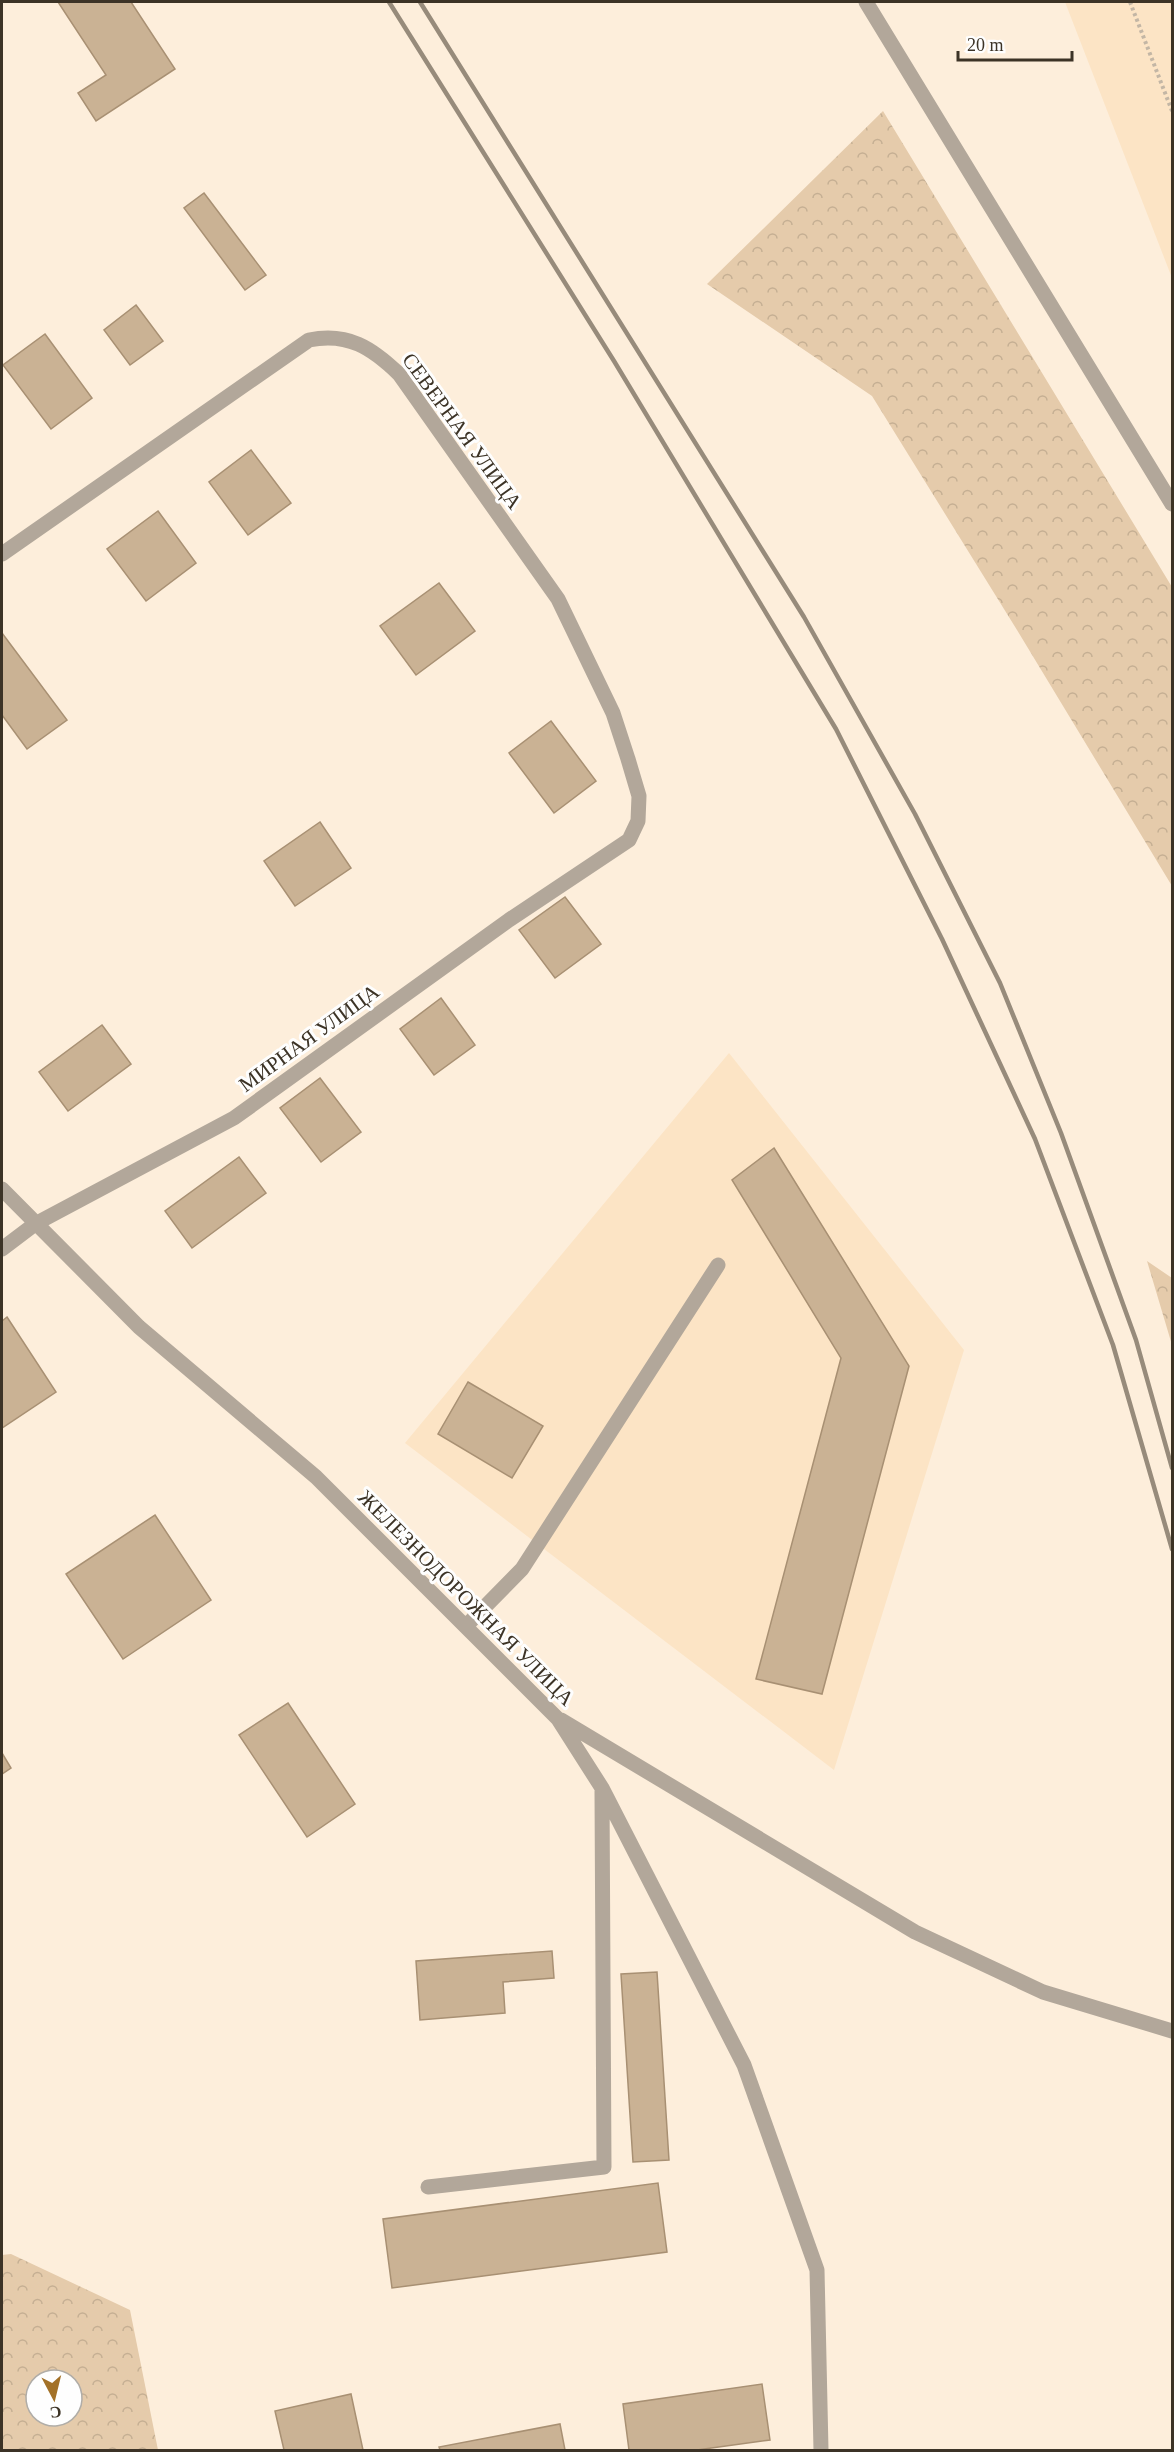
<svg xmlns="http://www.w3.org/2000/svg" width="1174" height="2452" font-family="Georgia,serif">
	<defs>
		<pattern id="forest-crowns" width="20" height="18" patternUnits="userSpaceOnUse" patternTransform="scale(1.5)"><rect width="20" height="18" fill="#e5cbab"/><path d="M2 6a3 3 0 1 1 6 0M12 15a3 3 0 1 1 6 0" fill="none" stroke="#c5af93"/></pattern>
	</defs>
	<rect width="100%" height="100%" fill="#fdeedb"/>
	<path fill="#fce4c5" d="M1065 2H1172V278Z
		M729 1053 964 1350 834 1770 405 1443Z"/>
	<path fill="url(#forest-crowns)" fill-rule="evenodd" d="M883 111 1172 587V886L1017 630 872 396 707 284Z
		M1147 1261 1172 1278V1345Z
		M11 2254 130 2310 158 2450H2V2255ZM36 2380H72V2416H36Z"/>
	<path fill="#cab294" stroke="#a89073" stroke-width="1.5" d="M58 2H131L175 69 96 121 78 93 106 75Z
		M204 193 266 275 245 290 184 208Z
		M136 305 163 341 130 365 104 330Z
		M45 334 92 398 51 429 3 365Z
		M251 450 291 503 248 535 209 482Z
		M158 511 196 563 146 601 107 549Z
		M439 583 475 631 416 675 380 626Z
		M2 633 67 720 27 749 2 715Z
		M551 721 596 781 554 813 509 753Z
		M320 822 351 868 295 906 264 861Z
		M565 897 601 944 555 978 519 930Z
		M441 998 475 1045 434 1075 400 1029Z
		M102 1025 131 1064 68 1111 39 1072Z
		M320 1078 361 1132 321 1162 280 1108Z
		M774 1148 909 1366 822 1694 756 1679 841 1358 732 1180Z
		M239 1157 266 1193 192 1248 165 1211Z
		M7 1317 56 1392 2 1428V1321Z
		M468 1382 543 1426 512 1478 438 1434Z
		M155 1515 211 1600 123 1659 66 1574Z
		M288 1703 355 1804 307 1837 239 1735Z
		M2 1753 11 1768 2 1774Z
		M552 1951 554 1978 503 1982 505 2013 420 2020 416 1961Z
		M657 1972 669 2160 633 2162 621 1974Z
		M658 2183 667 2252 392 2288 383 2219Z
		M762 2384 770 2440 697 2450H629L623 2404Z
		M351 2394 363 2450H284L275 2411Z
		M560 2424 565 2450H440L439 2447Z"/>
	<g fill="none" stroke-linecap="round" stroke-linejoin="round">
		<path stroke="#c3b6a5" stroke-width="4" stroke-dasharray="3 3" stroke-linecap="butt" d="M1130 2 1172 111"/>
		<path stroke="#b2a79a" stroke-width="15" d="M866 2 1172 504
			M2 554 309 340C348 332 372 348 399 374L558 599 613 713 628 759 639 796 638 821 629 840 509 920 234 1118 35 1224 2 1249
			M2 1189 139 1327 316 1477 558 1719 602 1788 744 2065 817 2270 821 2450
			M466 1626 522 1569 718 1265
			M561 1720 915 1932 1043 1992 1172 2031
			M428 2187 604 2167 602 1791"/>
		<path stroke="#978b7b" stroke-width="4.5" d="M389 2 614 361 836 729 942 939 1035 1139 1113 1345 1172 1549
			M420 2 804 617 915 814 1000 983 1061 1133 1136 1340 1172 1468"/>
	</g>
	<g text-anchor="middle" dominant-baseline="central" stroke-width="6" stroke-linejoin="round" paint-order="stroke">
		<g font-size="21" fill="#3c3326" stroke="#fefefe">
			<text transform="translate(462 431) rotate(54)">СЕВЕРНАЯ УЛИЦА</text>
			<text transform="translate(309 1038) rotate(-36)">МИРНАЯ УЛИЦА</text>
			<text transform="translate(466 1598) rotate(45)">ЖЕЛЕЗНОДОРОЖНАЯ УЛИЦА</text>
		</g>
	</g>
	<rect width="1174" height="2452" fill="none" stroke="#3c3326" stroke-width="6"/>
	<g transform="translate(54 2398) rotate(173)"><circle r="28" fill="#fefefe" stroke="#b0ada8" stroke-width="1.5"/>
	<path d="M0-4.5L10 22L0 15L-10 22Z" fill="#a37127"/>
	<text y="-9" font-size="16" font-weight="bold" text-anchor="middle" fill="#3c3326">С</text>
	</g>
	<path d="M958 51v9h114v-9" fill="none" stroke="#3c3326" stroke-width="3"/>
	<text x="967" y="51" font-size="18" fill="#3c3326" stroke="#fefefe" stroke-width="4.5" paint-order="stroke">20 m</text>
</svg>
